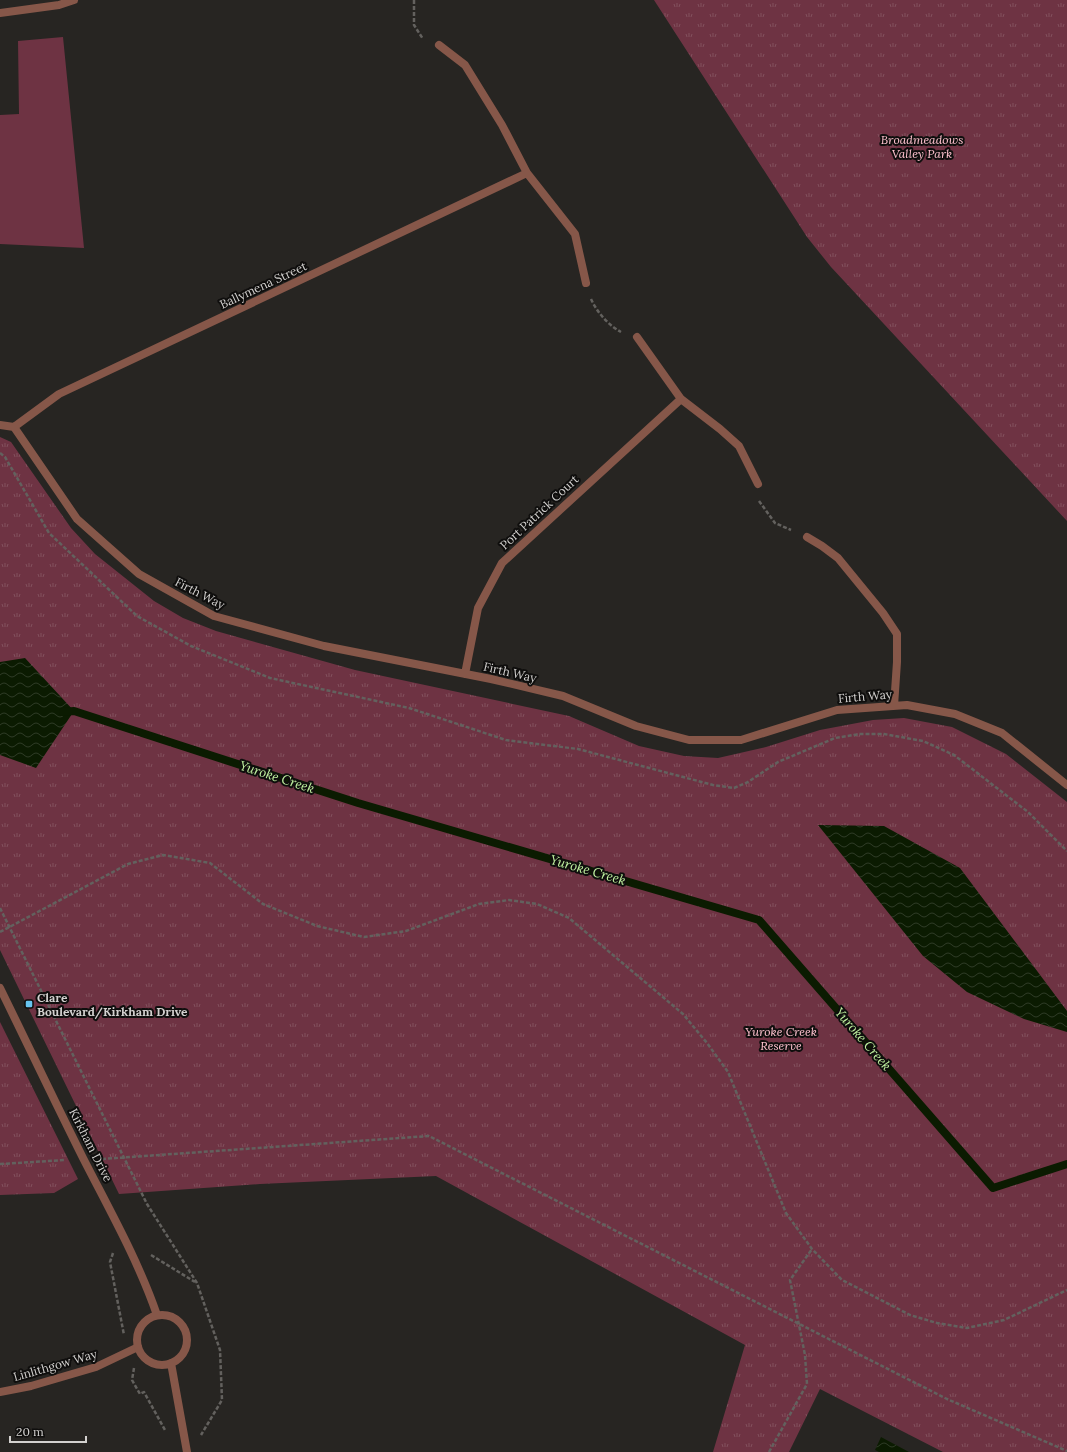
<svg xmlns="http://www.w3.org/2000/svg" width="1067" height="1452" font-family="Lora,serif">
	<defs>
		<pattern id="park-tufts" width="24" height="20" patternUnits="userSpaceOnUse"><rect width="24" height="20" fill="#6e3343"/><path d="M3 7l-1-3M5 7V3M7 7l1-3M15 17l-1-3M17 17v-4M19 17l1-3" fill="none" stroke="#82505d"/></pattern>
		<pattern id="water-waves" width="16" height="10" patternUnits="userSpaceOnUse"><rect width="16" height="10" fill="#0b1b01"/><path d="M0 5q4-4 8 0t8 0" fill="none" stroke="#2e3b25"/></pattern>
	</defs>
	<rect width="100%" height="100%" fill="#272522"/>
	<path fill="#6e3343" d="M63 37 84 248 0 244V115L19 114 18 41Z"/>
	<path fill="url(#park-tufts)" d="M654 0H1067V521L831 267 807 237Z
		M0 437 11 442 71 528 95 554 154 601 183 618 216 631 355 670 569 716 639 746 684 756 718 758 766 747 820 730 873 720 904 718 952 727 1006 754 1067 802V1452H943L820 1389 789 1452H713L745 1345 436 1176 260 1184 119 1194 0 950Z
		M0 1022 78 1179 54 1193 0 1195Z"/>
	<path fill="url(#water-waves)" d="M25 658 74 711 36 768 0 755V662Z
		M818 825 884 826 960 868 1067 1011V1032L1024 1019 967 992 923 956Z
		M881 1437 909 1452H879L875 1450Z"/>
	<g fill="none" stroke-linecap="round" stroke-linejoin="round">
		<path stroke="#0b1b01" stroke-width="8" d="M63 712 74 711 358 803 759 920 993 1188 1067 1164"/>
		<path stroke="#63615e" stroke-width="2.5" stroke-dasharray="4 2" stroke-linecap="butt" d="M414 0V25L423 39
			M591 299C597 312 608 325 621 332
			M0 453 5 457 49 533 137 616 191 646 270 678 409 708 506 740 578 749 713 785 734 788 748 782 778 762 835 738 860 734H884L923 741 954 755 1028 812 1067 851
			M759 501 775 523 791 530
			M0 908 147 1204 197 1283 220 1350 222 1400 201 1435
			M0 932 128 864 163 855 210 863 263 904 317 926 364 937 406 931 479 904 509 900 537 904 569 918 683 1014 707 1043 728 1072 786 1213 812 1249 842 1280 910 1315 937 1323 967 1328 1004 1320 1067 1290
			M102 1159 429 1136 947 1399 1067 1451
			M0 1164 65 1160
			M113 1253 110 1262 124 1335
			M151 1255 195 1282
			M134 1368 132 1380 140 1394 144 1392 165 1430
			M769 1452 807 1384 805 1355 790 1280 812 1249"/>
		<path stroke="#865749" stroke-width="8" d="M0 13 59 5 74 0
			M439 45 465 65 502 125 527 173 575 234 586 283
			M637 337 681 399 720 429 739 446 758 484
			M0 425 14 427 77 519 139 574 214 616 324 646 491 679 563 696 636 726 689 740H741L837 710 907 705 955 714 1002 733 1067 785
			M14 427 59 394 527 173
			M807 537 822 546 838 558 883 613 897 634V662L894 706
			M465 674 478 608 502 563 681 399
			M0 1392 31 1386 96 1367 138 1347"/>
		<path stroke="#865749" stroke-width="8" d="M0 988C28 1045 55 1102 83 1158 109 1209 138 1260 157 1315
			M137 1340a25 25 0 1 1 50 0a25 25 0 1 1-50 0Z
			M171 1363 187 1452"/>
	</g>
	<rect fill="#67c4f0" stroke="#0f0e0d" stroke-width="1.5" x="25" y="1000" width="8" height="8" rx="2"/>
	<g text-anchor="middle" dominant-baseline="central" stroke-width="4" stroke-linejoin="round" paint-order="stroke">
		<g font-size="12" font-style="italic" fill="#fec1ce" stroke="#0f0e0d">
			<text x="922" y="139">Broadmeadows<tspan x="922" dy="14">Valley Park</tspan></text>
			<text x="781" y="1031">Yuroke Creek<tspan x="781" dy="14">Reserve</tspan></text>
		</g>
		<g font-size="12" fill="#d3d1cf" stroke="#0f0e0d">
			<text transform="translate(263 285) rotate(-25)">Ballymena Street</text>
			<text transform="translate(539 512) rotate(-43)">Port Patrick Court</text>
			<text transform="translate(200 593) rotate(27)">Firth Way</text>
			<text transform="translate(510 672) rotate(13)">Firth Way</text>
			<text transform="translate(865 696) rotate(-5)">Firth Way</text>
			<text transform="translate(91 1145) rotate(63)">Kirkham Drive</text>
			<text transform="translate(55 1365) rotate(-16)">Linlithgow Way</text>
		</g>
		<g font-size="12" font-weight="bold" fill="#d3d1cf" stroke="#0f0e0d" text-anchor="start">
			<text x="37" y="997">Clare<tspan x="37" dy="14">Boulevard/Kirkham Drive</tspan></text>
		</g>
		<g font-size="13" font-style="italic" fill="#c1f3a1" stroke="#0f0e0d">
			<text transform="translate(277 777) rotate(18)">Yuroke Creek</text>
			<text transform="translate(588 870) rotate(16)">Yuroke Creek</text>
			<text transform="translate(863 1039) rotate(49)">Yuroke Creek</text>
		</g>
	</g>
	<path d="M10 1436v6h76v-6" fill="none" stroke="#d3d1cf" stroke-width="2"/>
	<text x="16" y="1436" font-size="12" fill="#d3d1cf" stroke="#0f0e0d" stroke-width="3" paint-order="stroke">20 m</text>
</svg>
